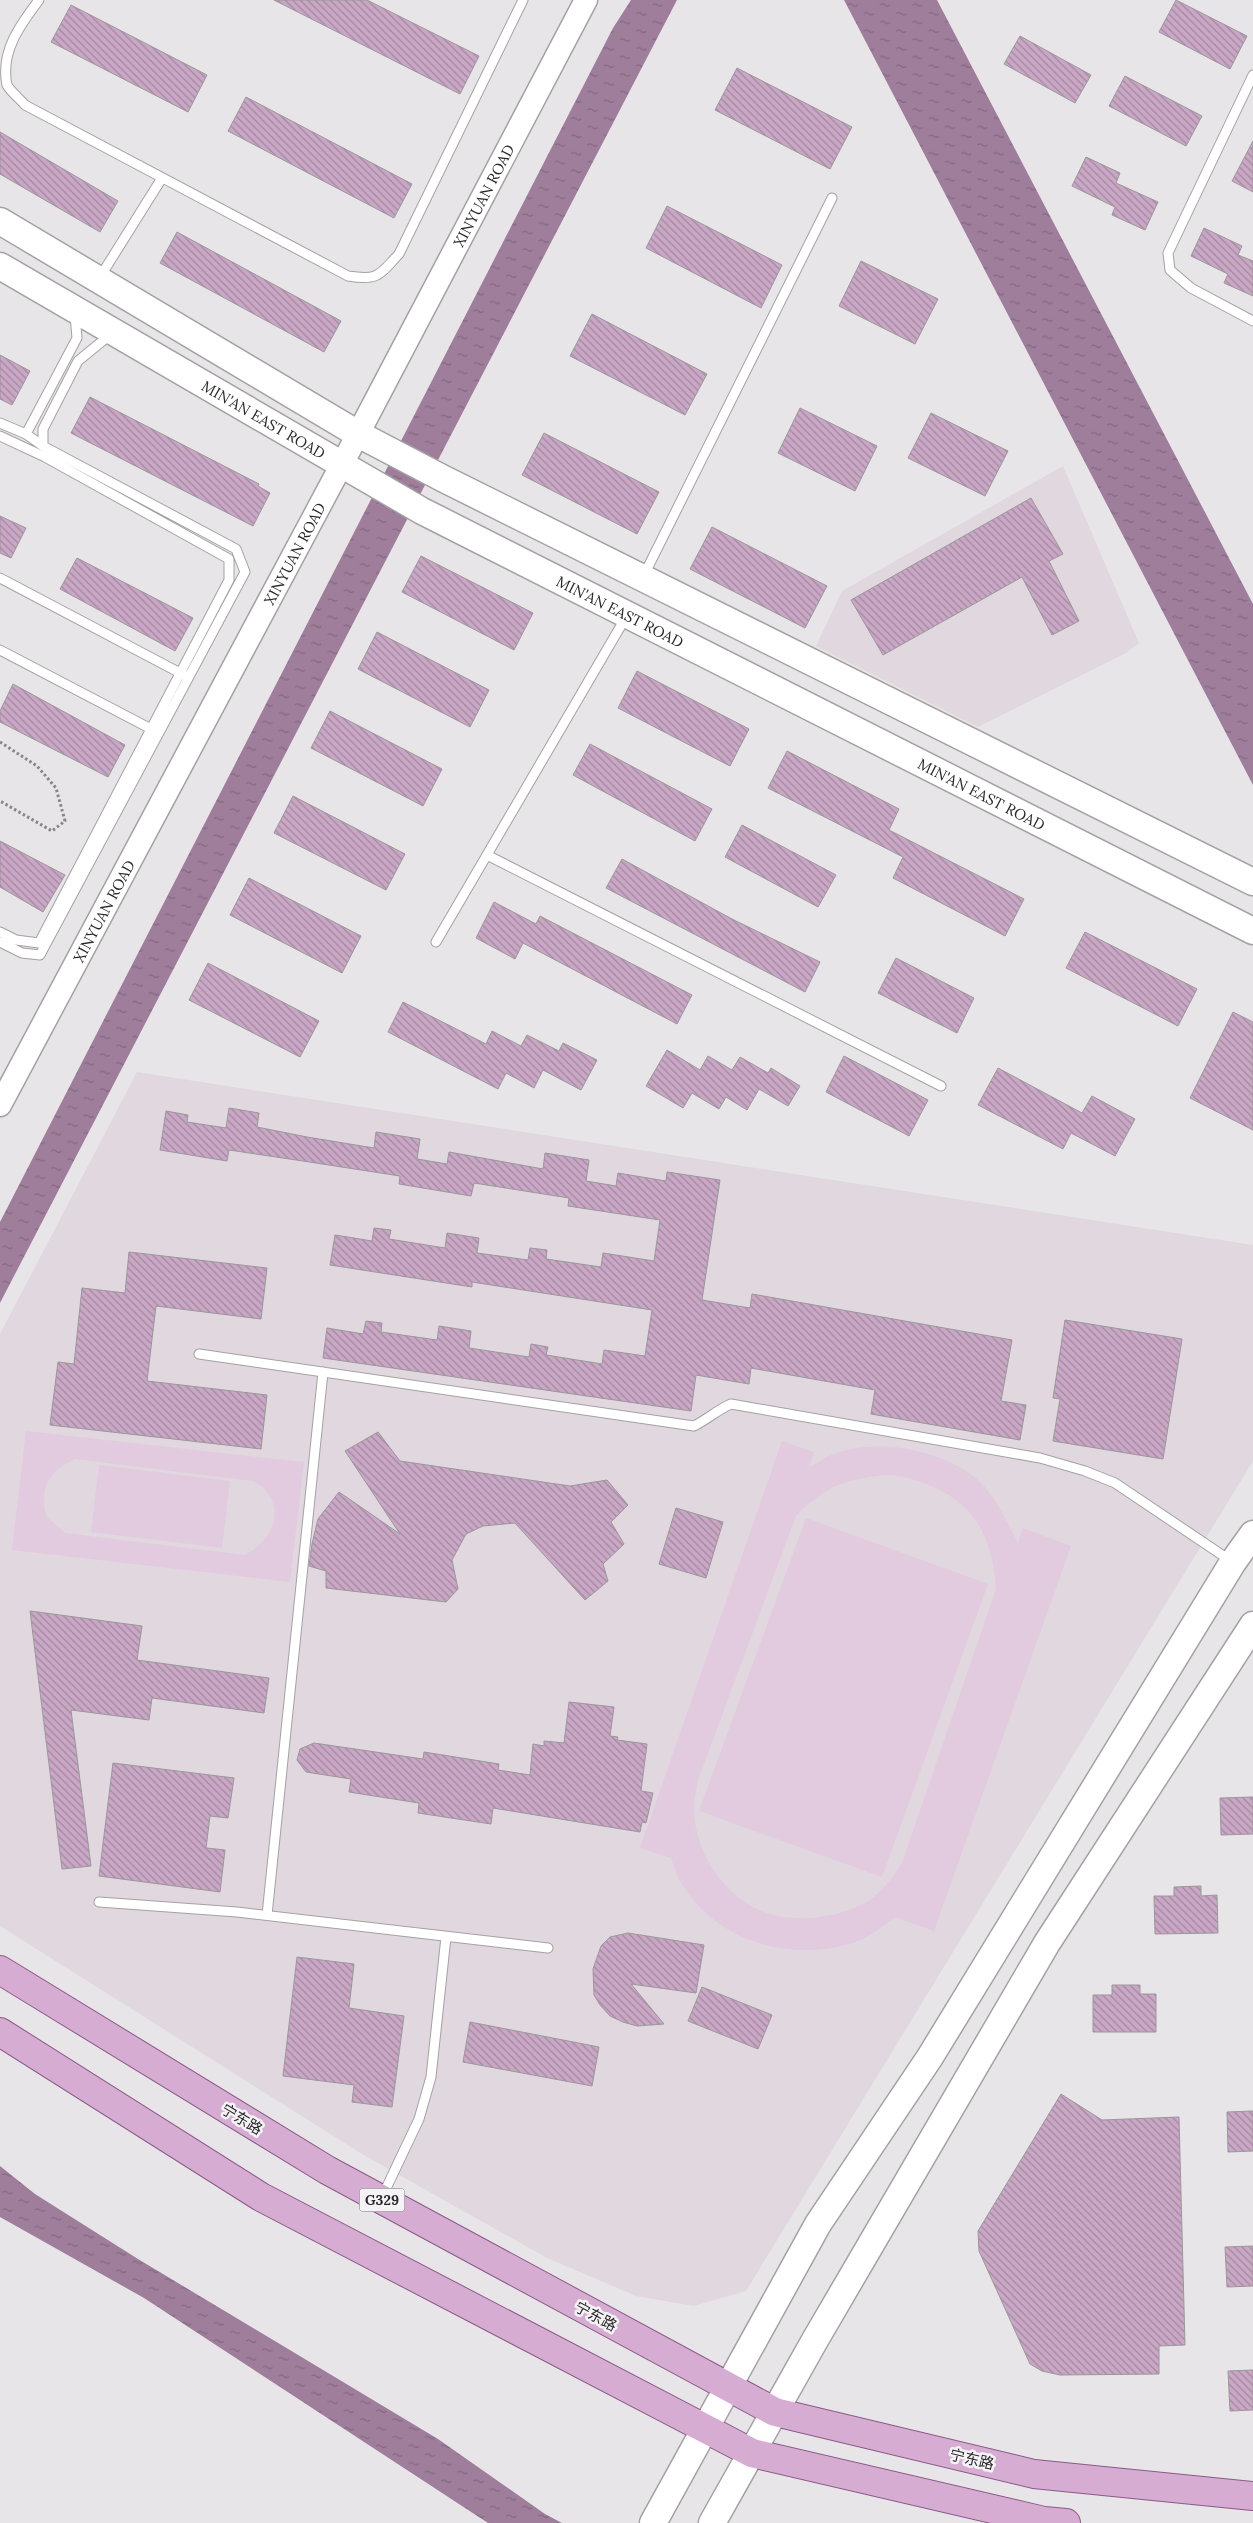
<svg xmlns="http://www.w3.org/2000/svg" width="1253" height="2523" font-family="Lora,'Noto Sans SC',serif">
	<defs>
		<pattern id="water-ripples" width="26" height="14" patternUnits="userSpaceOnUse" patternTransform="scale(1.25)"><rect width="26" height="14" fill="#9f7e9b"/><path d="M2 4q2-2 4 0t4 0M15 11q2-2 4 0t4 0" fill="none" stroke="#82677e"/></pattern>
		<pattern id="building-back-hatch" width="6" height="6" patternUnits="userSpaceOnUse" patternTransform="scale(1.25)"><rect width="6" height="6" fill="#c9a7c5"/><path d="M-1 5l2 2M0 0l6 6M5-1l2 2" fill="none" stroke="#a388a0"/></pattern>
	</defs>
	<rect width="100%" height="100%" fill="#e8e5e8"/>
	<path fill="#e0d7df" d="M1063 466 1139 643 1126 653 978 727 816 646 842 591Z
		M137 1072 1253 1245V1461L746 2291 694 2306 636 2296 547 2258 362 2154 0 1926V1334Z"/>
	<path fill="#e2cbdf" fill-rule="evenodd" d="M26 1431 304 1462 290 1582 12 1550ZM75 1459 253 1481C288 1501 277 1538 245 1555L65 1533 46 1516C40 1486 48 1472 75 1459Z
		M782 1441 814 1452 809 1467C816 1464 822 1459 829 1456 873 1436 941 1449 977 1479 995 1495 1007 1522 1018 1543L1023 1528 1071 1546 934 1931 895 1917C882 1927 869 1938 853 1943 789 1962 717 1942 681 1883 677 1876 674 1866 671 1858L640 1848ZM893 1475C959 1487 992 1520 996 1589L902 1863C892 1878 880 1895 863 1904 837 1917 803 1922 774 1915 728 1904 693 1853 694 1806 694 1798 697 1789 698 1780L796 1516C825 1485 851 1477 893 1475Z
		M99 1465 230 1481 222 1548 91 1532Z
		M806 1518 988 1584 882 1877 699 1811Z"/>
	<path fill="url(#water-ripples)" d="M631 0H677L0 1303V1222L613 28Z
		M844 0H937L1253 604V785Z
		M0 2166 35 2194 138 2259 438 2439 545 2514 562 2523H488L144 2298 0 2217Z"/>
	<path fill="url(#building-back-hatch)" stroke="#9a989a" d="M274 0H367L479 56 460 94Z
		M1176 0 1247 36 1230 69 1159 32Z
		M71 5 207 75 188 112 51 42Z
		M1020 36 1091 75 1075 103 1004 64Z
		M737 68 852 127 830 169 715 110Z
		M1125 76 1202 116 1186 146 1109 106Z
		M246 97 412 184 394 218 228 131Z
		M0 132 118 201 100 232 0 174Z
		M1253 141V192L1232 181Z
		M1086 157 1120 173 1116 183 1158 202 1145 230 1112 215 1115 207 1072 186Z
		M667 206 782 265 761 308 646 248Z
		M1204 228 1242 246 1238 255 1253 261V296L1224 283 1228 274 1191 256Z
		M177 232 341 321 324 352 160 263Z
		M861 261 938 299 915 344 839 306Z
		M592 314 707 374 685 415 570 356Z
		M0 355 30 371 12 405 0 399Z
		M90 397 259 484 258 486 270 493 253 526 71 433Z
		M800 408 877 446 855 491 778 453Z
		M931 413 1008 451 985 496 908 458Z
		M544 433 659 492 637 534 522 475Z
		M1031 498 1063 554 1049 561 1079 621 1052 635 1022 577 883 655 851 600Z
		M0 516 26 528 11 558 0 553Z
		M712 527 827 586 805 628 690 569Z
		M421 556 533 613 514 650 402 592Z
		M77 558 193 618 175 651 60 589Z
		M377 632 489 690 470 727 358 669Z
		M637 671 749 729 730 766 618 708Z
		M13 684 125 745 108 777 0 722V711Z
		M330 711 442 769 423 806 311 748Z
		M590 744 712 809 695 841 573 775Z
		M787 751 899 809 889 830 1024 899 1005 936 893 878 903 857 768 788Z
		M293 796 405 854 386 890 274 833Z
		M742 825 836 875 818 907 725 857Z
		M0 841 65 875 43 912 0 887Z
		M622 859 732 919 820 962 805 992 606 888Z
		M249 878 361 936 342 973 230 915Z
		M494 902 536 924 540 916 692 995 677 1024 523 943 515 959 476 938Z
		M1085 932 1197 989 1178 1026 1066 968Z
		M896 958 974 998 957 1033 878 993Z
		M208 963 319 1021 300 1057 189 1000Z
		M403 1002 486 1044 492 1031 521 1046 527 1035 559 1051 563 1043 597 1060 581 1090 543 1070 534 1088 506 1073 498 1089 388 1032Z
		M1233 1012 1253 1022V1130L1190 1098Z
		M667 1050 700 1070 708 1056 732 1070 740 1057 768 1073 771 1068 800 1086 788 1106 759 1089 747 1110 726 1097 719 1109 692 1093 683 1108 646 1086Z
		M844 1056 928 1100 909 1136 826 1092Z
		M998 1068 1082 1113 1092 1096 1135 1119 1115 1156 1071 1133 1063 1149 978 1105Z
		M229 1108 259 1113 257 1127 307 1137 374 1148 376 1132 420 1139 417 1159 447 1164 449 1152 543 1169 545 1153 589 1160 586 1181 616 1186 618 1173 666 1181 667 1172 720 1180 702 1300 750 1308 752 1294 1012 1340 1001 1401 1026 1405 1020 1440 871 1414 875 1390 751 1368 749 1384 696 1375 691 1411 323 1358 327 1328 363 1334 366 1321 382 1323 381 1332 437 1340 439 1326 471 1331 469 1348 529 1357 531 1344 548 1347 546 1355 602 1364 604 1350 645 1356 652 1310 472 1282V1287L330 1265 335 1235 372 1241 374 1228 391 1230 389 1239 445 1248 447 1233 479 1238 477 1253 528 1260 530 1248 547 1250 546 1259 601 1267 603 1253 654 1261 660 1220 568 1206 569 1198 474 1183 471 1196 399 1184 400 1176 303 1161 229 1150 227 1161 160 1150 166 1111 188 1115 187 1122 226 1128Z
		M129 1252 267 1268 261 1319 156 1306 147 1381 267 1395 261 1449 50 1425 58 1362 74 1364 82 1288 125 1293Z
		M1065 1320 1182 1339 1163 1459 1053 1441 1060 1399 1053 1398Z
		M378 1432 400 1461 570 1486 607 1480 628 1505 611 1522 624 1544 603 1564 608 1581 585 1600 515 1523 483 1526 466 1534 452 1560 458 1589 446 1602 326 1588V1571L309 1566 312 1544 318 1519 339 1492 400 1534 345 1451Z
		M676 1508 723 1522 706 1578 659 1564Z
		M30 1611 142 1626 137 1660 269 1678 264 1713 152 1698 149 1720 71 1710 91 1866 62 1869Z
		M569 1702 614 1707 610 1736 618 1737 617 1740 647 1744 641 1791 653 1793 646 1823 642 1822 640 1832 493 1808 491 1824 418 1813 419 1803 349 1792 351 1779 306 1772 297 1760 300 1749 314 1743 423 1759 424 1752 499 1764 498 1770 530 1775 533 1744 544 1746V1741L564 1743Z
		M113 1763 234 1778 228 1818 210 1816 206 1848 225 1850 220 1892 99 1876Z
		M1253 1797V1834L1221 1835 1220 1798Z
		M1201 1886V1896L1217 1895 1218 1933 1155 1934 1154 1896H1174V1887Z
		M628 1933 704 1945 696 1993 631 1984 664 2024 637 2026 623 2022 610 2016 600 2005 594 1995 593 1969 601 1946 610 1937Z
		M297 1957 354 1964 349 2008 404 2016 392 2107 352 2102 354 2085 283 2076Z
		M1112 1985H1140V1994H1156V2032H1093V1995H1112Z
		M702 1987 772 2015 758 2049 688 2021Z
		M470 2022 599 2047 592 2086 463 2062Z
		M1061 2094 1102 2120 1179 2117 1185 2345 1159 2346V2374L1060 2375 1042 2371 1030 2364 979 2251 978 2231Z
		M1253 2111V2151L1228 2152 1227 2112Z
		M1253 2246V2286L1227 2287 1225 2247Z
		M1253 2370V2410L1230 2411 1228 2371Z"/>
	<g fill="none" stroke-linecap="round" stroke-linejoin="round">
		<defs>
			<path id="service" d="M39 0C20 25 0 52 7 85 11 92 20 99 25 105L348 276C379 281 379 275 399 254L523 0
				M1253 75 1168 253 1170 270 1191 288 1253 321
				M100 277 162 178
				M0 423 26 434 43 446
				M26 434 77 338 75 315
				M0 436 45 457 229 559V580L39 943 16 940 0 932
				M644 575 832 198
				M0 578 184 675
				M0 650 155 731
				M487 855 941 1086
				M0 942 22 953 40 955 245 572 236 549 43 446V429L78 361 111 334
				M436 942 626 617
				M199 1354 694 1426C708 1419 717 1410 731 1404L1040 1458 1085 1471 1115 1483 1231 1561
				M99 1902 237 1912 548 1948
				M267 1915 323 1372
				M382 2197 419 2119 431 2077 446 1937"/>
			<g id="tertiary">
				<path id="s1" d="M0 1105 358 434 586 0"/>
			</g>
			<g id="secondary">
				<path d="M0 221 358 434 444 479 1253 882"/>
				<path id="s2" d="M0 266 422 511 1253 931"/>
				<path d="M653 2523 818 2224 930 2057 1233 1562 1253 1534"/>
				<path d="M712 2523 815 2340 1047 1943 1253 1625"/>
			</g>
			<path id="primary" d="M0 1970 327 2170 775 2412 1034 2474 1253 2496
				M0 2032 261 2197 752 2453 1044 2521 1066 2523"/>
		</defs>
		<use href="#service" stroke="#a4a1a3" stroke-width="11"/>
		<use href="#tertiary" stroke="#a4a1a3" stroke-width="25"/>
		<use href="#secondary" stroke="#a4a1a3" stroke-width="29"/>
		<use href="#primary" stroke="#895a85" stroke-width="30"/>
		<path stroke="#888688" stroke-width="3" stroke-dasharray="2.5 2.5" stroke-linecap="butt" d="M0 742 37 766 56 788 65 821 52 831 0 801"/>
		<use href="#service" stroke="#fff" stroke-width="9"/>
		<use href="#tertiary" stroke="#fff" stroke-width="22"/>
		<use href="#secondary" stroke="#fff" stroke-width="26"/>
		<use href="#primary" stroke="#d7acd3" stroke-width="28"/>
	</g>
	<g text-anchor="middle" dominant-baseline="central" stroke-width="5" stroke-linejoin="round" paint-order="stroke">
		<rect fill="#f5f3f5" stroke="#666566" stroke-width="1" x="359.5" y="2188.5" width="45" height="23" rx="4"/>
		<g font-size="14" font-weight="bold" fill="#292829">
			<text x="382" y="2200">G329</text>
		</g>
		<g font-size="15" fill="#292829" stroke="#f5f3f5">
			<text stroke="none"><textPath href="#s1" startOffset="1030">XINYUAN ROAD</textPath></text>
			<text stroke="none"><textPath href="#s2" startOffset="305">MIN'AN EAST ROAD</textPath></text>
			<text stroke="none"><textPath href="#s1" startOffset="625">XINYUAN ROAD</textPath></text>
			<text stroke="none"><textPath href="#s2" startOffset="710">MIN'AN EAST ROAD</textPath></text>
			<text stroke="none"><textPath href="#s2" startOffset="1115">MIN'AN EAST ROAD</textPath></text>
			<text stroke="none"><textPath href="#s1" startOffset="220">XINYUAN ROAD</textPath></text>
			<text transform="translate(242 2119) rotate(31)">宁东路</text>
			<text transform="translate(596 2316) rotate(28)">宁东路</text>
			<text transform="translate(972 2459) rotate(13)">宁东路</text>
		</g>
	</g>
</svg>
